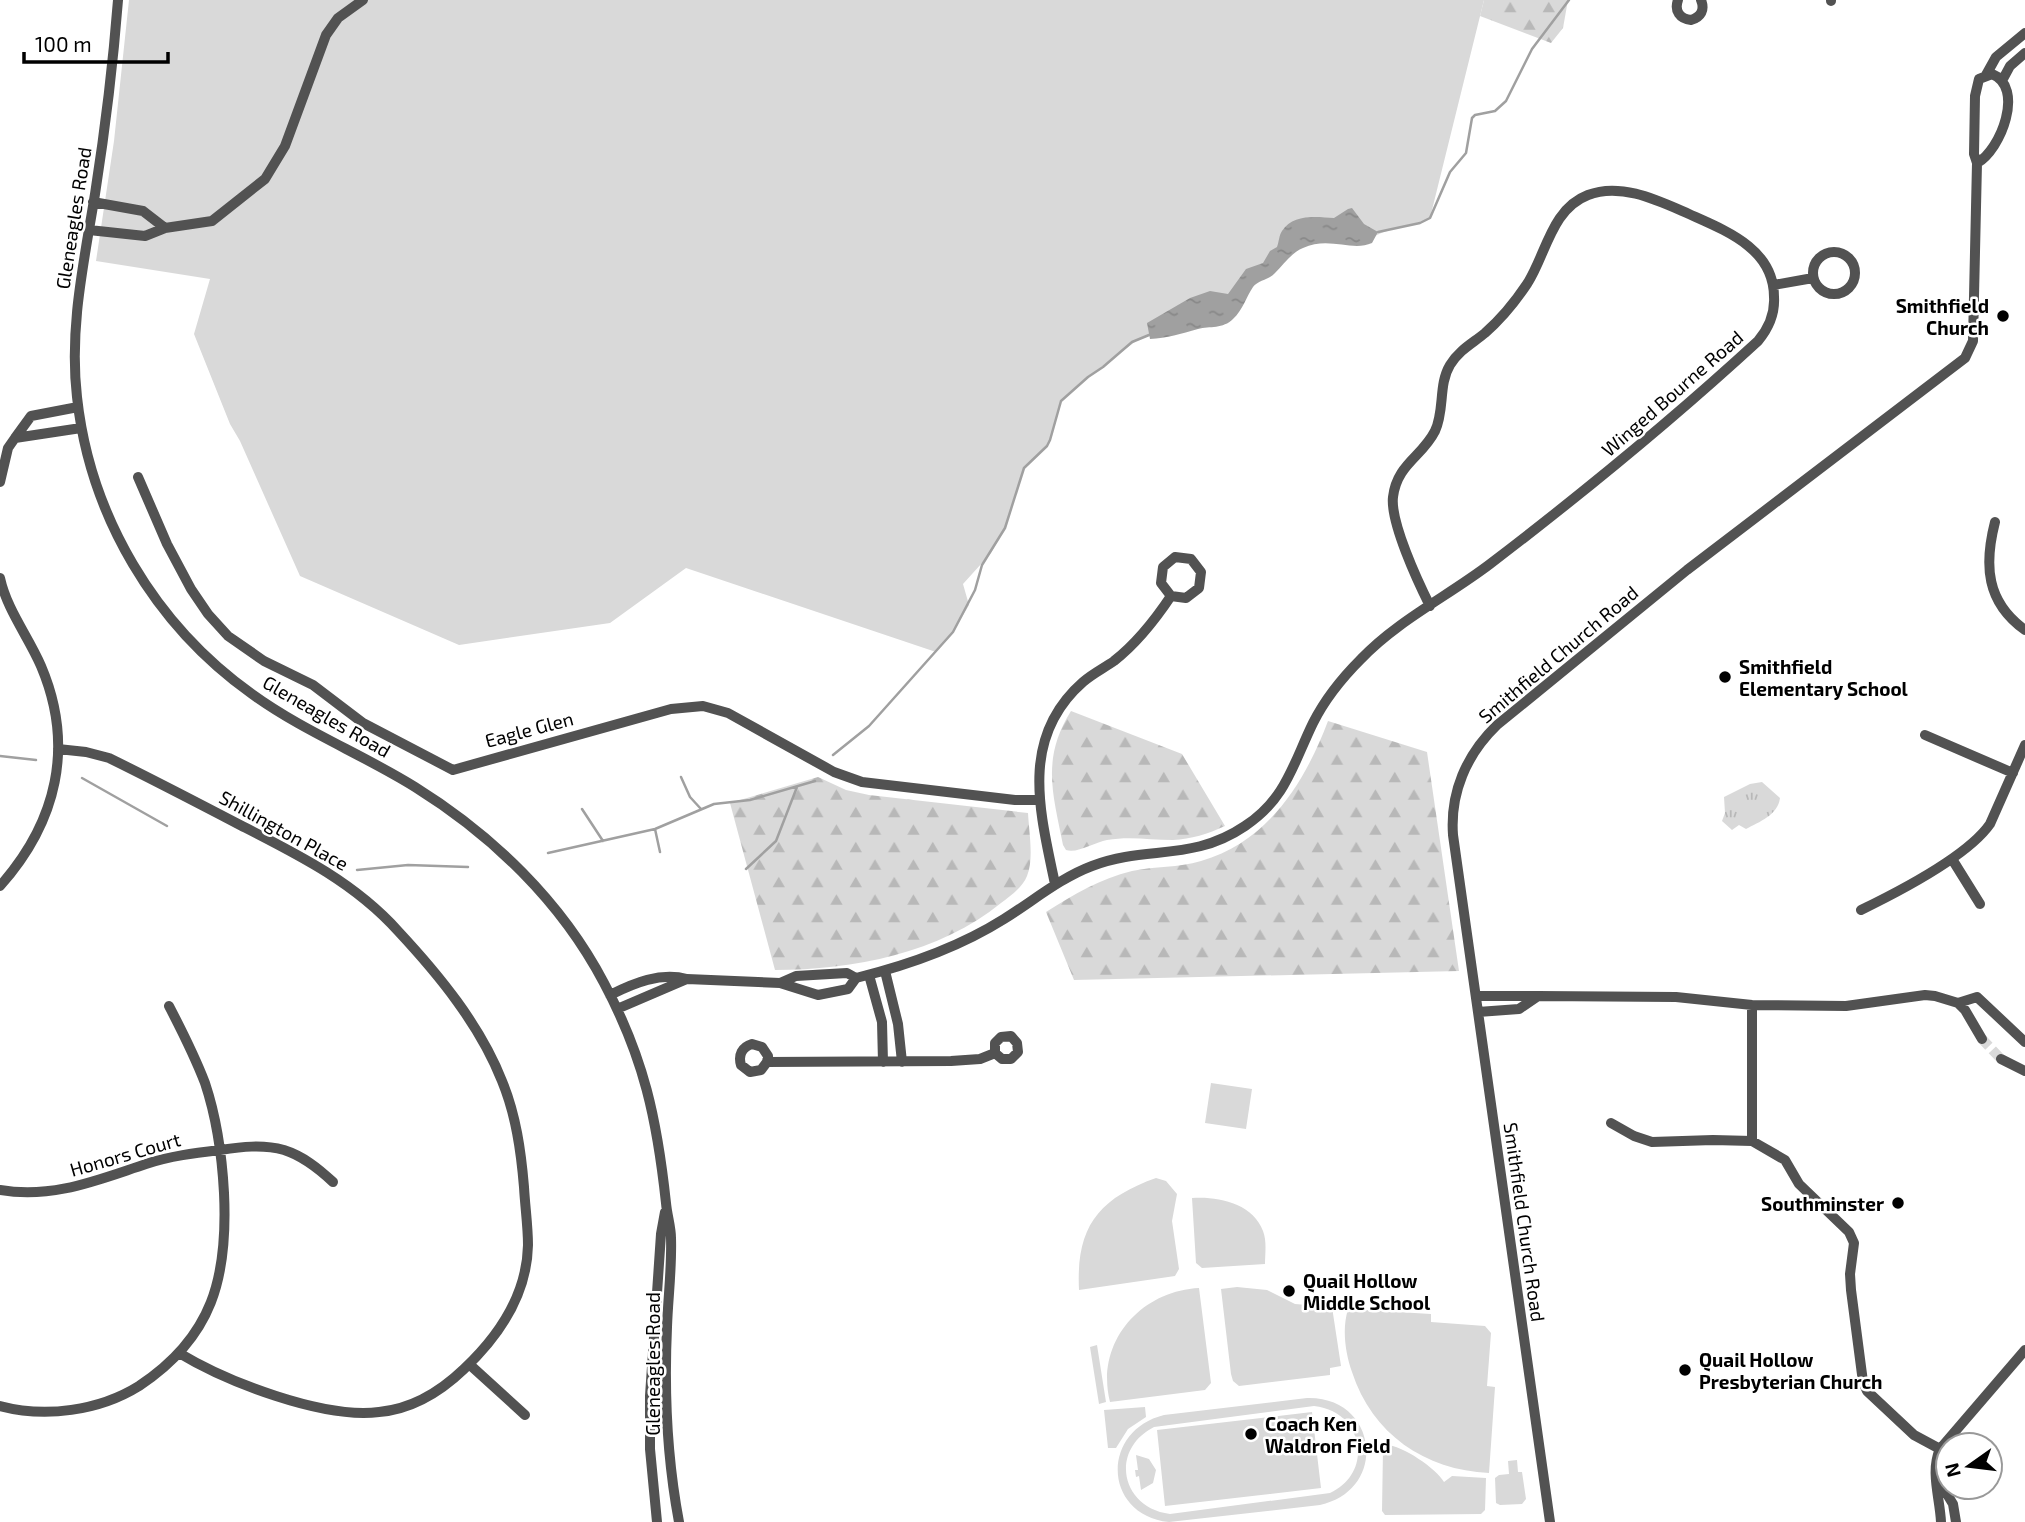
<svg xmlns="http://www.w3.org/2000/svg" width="2025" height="1522" font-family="'Exo 2',sans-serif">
	<defs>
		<pattern id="forest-firs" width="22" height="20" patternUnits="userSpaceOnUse" patternTransform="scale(1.75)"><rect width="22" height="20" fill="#d9d9d9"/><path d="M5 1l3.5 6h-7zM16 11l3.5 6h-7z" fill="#b8b8b8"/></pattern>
		<pattern id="park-tufts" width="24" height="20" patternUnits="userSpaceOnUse" patternTransform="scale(1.75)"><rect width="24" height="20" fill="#d9d9d9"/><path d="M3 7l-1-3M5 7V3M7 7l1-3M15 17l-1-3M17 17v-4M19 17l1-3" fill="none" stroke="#b8b8b8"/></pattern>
		<pattern id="water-ripples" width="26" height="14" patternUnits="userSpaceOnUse" patternTransform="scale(1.75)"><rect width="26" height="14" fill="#a0a0a0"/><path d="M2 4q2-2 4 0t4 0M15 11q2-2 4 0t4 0" fill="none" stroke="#888"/></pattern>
	</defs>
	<rect width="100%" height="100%" fill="#fff"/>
	<path fill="#d9d9d9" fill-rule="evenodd" d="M129 0H1484L1430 218C1408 228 1385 227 1366 242L1311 234 1244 287 1228 317 1140 338 1088 377 1061 401 1050 440 1047 446 1024 468 1005 528 991 553 963 584 969 605 953 632 936 652 686 568 610 623 459 645 300 576 240 441 230 424 194 334 210 279 96 261 114 141Z
		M1211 1083 1252 1089 1246 1129 1205 1123Z
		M1156 1178 1166 1181 1177 1194 1172 1221 1179 1269 1175 1276 1079 1290C1076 1228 1097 1199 1156 1178Z
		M1192 1198C1217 1196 1253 1203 1263 1231 1267 1241 1265 1254 1265 1264L1202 1268 1196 1263Z
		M1237 1287 1267 1290 1295 1304 1332 1307 1341 1366 1330 1368V1375L1239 1386 1233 1381 1231 1374 1221 1289Z
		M1199 1288 1211 1383 1205 1390 1110 1402C1095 1343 1140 1291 1199 1288Z
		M1348 1309 1431 1314V1322L1485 1326 1491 1333 1487 1386 1495 1387 1489 1473C1425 1470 1372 1434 1352 1372 1345 1352 1342 1329 1348 1309Z
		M1097 1345 1106 1402 1099 1404 1090 1347Z
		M1307 1398C1378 1396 1389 1490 1320 1505L1169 1522C1103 1515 1100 1431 1164 1415ZM1314 1406C1363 1411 1375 1472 1330 1493L1170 1514C1121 1508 1109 1450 1154 1427Z
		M1145 1407 1146 1417 1128 1429 1116 1448H1108L1104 1410Z
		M1312 1412 1321 1488 1165 1506 1157 1430Z
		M1386 1445C1402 1445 1437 1469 1444 1482L1452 1476 1486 1478 1485 1510 1481 1514 1385 1515 1382 1511 1383 1449Z
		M1136 1455 1149 1459 1156 1470 1153 1483 1141 1490 1139 1476 1136 1477 1135 1470H1138Z
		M1517 1460 1518 1472H1522L1526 1499 1522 1504 1500 1505 1496 1503 1495 1478 1499 1475 1509 1474 1508 1461Z"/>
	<path fill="url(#forest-firs)" d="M1484 0H1568L1563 28 1551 43 1480 16Z
		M1071 711 1182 754 1225 826C1208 834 1191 839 1173 840 1150 840 1130 836 1107 840 1095 842 1077 854 1066 850L1063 845C1053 794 1041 759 1071 711Z
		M1328 721 1427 752 1459 971 1074 980 1046 912C1074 894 1100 879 1132 871 1155 866 1178 868 1201 861 1268 842 1305 782 1328 721Z
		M818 777 846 790 869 795 1028 813C1029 832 1034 859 1027 876 1023 887 1010 896 1001 903 940 953 853 970 775 970L730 803Z"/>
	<path fill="url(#park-tufts)" d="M1762 782 1780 798C1778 815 1759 822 1746 829L1739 825 1732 830 1722 821 1725 813 1724 797 1750 784Z"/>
	<path fill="url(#water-ripples)" d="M1352 208 1364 224 1378 232 1372 243C1352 252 1329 236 1303 248 1291 253 1284 264 1275 273 1269 280 1258 280 1253 287 1246 297 1243 310 1233 319 1223 329 1210 326 1198 329 1181 334 1167 338 1150 339L1147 323 1190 298 1210 291 1228 294 1246 269 1263 263 1270 251 1277 247C1279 242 1279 235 1282 231 1293 213 1318 217 1334 218L1348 209Z"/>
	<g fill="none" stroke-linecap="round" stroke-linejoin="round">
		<path stroke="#a0a0a0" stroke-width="2.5" d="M1378 232 1420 223 1430 218 1450 172 1466 153 1472 118 1475 115 1495 111 1506 101 1532 49 1569 0
			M833 755 869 726 953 632 975 590 982 565 1005 528 1024 468 1047 446 1050 440 1061 401 1088 377 1103 367 1132 342 1149 335
			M0 756 36 760
			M681 777 690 797 701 809
			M82 778 167 826
			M582 809 603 841
			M655 829 660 852
			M548 853 655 829 714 804 750 800 815 781
			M746 869 776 841 797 787
			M357 870 408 865 468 867"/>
		<path stroke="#d9d9d9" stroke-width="10" stroke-dasharray="10 5" stroke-linecap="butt" d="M1982 1039 2001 1059"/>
		<path stroke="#525252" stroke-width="10" d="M118 0C113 65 105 130 95 194 84 262 69 328 77 397 90 516 155 625 252 694 303 731 362 754 415 787 492 835 561 901 604 983 644 1058 657 1119 666 1203 667 1215 671 1227 671 1238 672 1268 668 1298 667 1327 664 1392 667 1458 679 1522
			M1678 0C1674 11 1680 19 1691 20 1701 17 1705 10 1701 0
			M1831 1V0
			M1986 75 1996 57 2025 33
			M2003 79 2010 66 2025 53
			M165 228 212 221 265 179 285 146 326 35 338 18 363 0
			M89 230 145 236 165 228 143 211 93 202
			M1813 273a21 21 0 1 1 42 0a21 21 0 1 1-42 0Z
			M1774 285 1813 278
			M78 407 31 416 15 438 81 428
			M138 477 167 544 191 589 208 614 228 636 264 661 313 685 363 723 453 770 671 709 703 706 728 713 834 772 862 782 1015 800H1040
			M0 482 8 448 15 438
			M1995 522C1984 565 1986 602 2025 630
			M0 578C7 610 28 636 41 666 75 746 57 822 0 886
			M1925 735 2013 773
			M58 749 86 752 109 758C154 780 198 803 242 826 299 855 355 883 398 931 439 975 480 1025 502 1081 516 1115 521 1151 524 1187 525 1206 528 1226 528 1245 527 1294 499 1336 464 1369 440 1392 413 1409 379 1412 323 1419 227 1382 179 1353
			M1952 859 1980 904
			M1055 884C1040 812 1019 738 1083 682 1092 674 1104 668 1114 661 1137 643 1155 620 1171 596L1186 598 1199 588 1201 572 1191 559 1175 557 1163 567 1161 583 1171 596
			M1861 910C1898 892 1967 857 1990 824L2025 745
			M885 971 898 1024 902 1062
			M869 975 882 1022 883 1062
			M856 978C909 965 958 948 1004 919 1033 901 1060 878 1092 866 1147 845 1192 862 1245 826 1286 799 1293 764 1313 723 1325 699 1342 678 1361 659 1397 621 1448 596 1490 564 1583 493 1672 420 1758 341 1768 329 1775 313 1774 297 1774 249 1727 231 1689 214 1659 201 1621 182 1588 195 1551 209 1546 255 1527 284 1515 302 1501 319 1485 333 1473 343 1459 350 1450 365 1438 385 1445 410 1435 431 1422 457 1397 464 1393 497 1390 522 1418 582 1430 606
			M687 979 780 983 818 995 848 989 856 978 847 973 796 976 780 983
			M610 995C634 983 660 972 687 979L617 1009
			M1476 996H1538L1519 1009 1478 1012
			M1538 996 1676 997 1752 1005 1846 1006 1925 995 1935 996 1958 1003
			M1752 1005V1141L1785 1160 1799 1184 1849 1232 1854 1243 1850 1274 1851 1290 1863 1382 1867 1391 1914 1435 1940 1449
			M1982 1039 1965 1010 1958 1003 1977 997 2025 1042
			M2001 1059 2025 1071
			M767 1062 761 1070 750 1072 741 1065C738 1055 742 1047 752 1044L762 1047 768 1056 767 1062 951 1061 980 1059 995 1053V1043L1001 1037 1011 1036 1017 1043 1018 1052 1011 1059H1002L995 1053
			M1611 1123 1634 1136 1652 1142 1713 1140 1752 1141
			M0 1190C53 1199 97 1180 146 1164 170 1156 195 1153 220 1150 241 1147 262 1144 284 1150 303 1156 318 1168 333 1182
			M469 1364 525 1415
			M0 1406C45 1418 99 1411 139 1386 213 1337 228 1277 224 1193 222 1155 217 1119 205 1083 195 1057 182 1031 169 1006
			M1939 1481 1953 1504 1956 1522
			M657 1522 650 1449V1396L661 1234 665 1212
			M1550 1522 1453 835C1450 793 1466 755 1497 725L1687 570 1965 358 1973 341 1977 163 1974 154 1975 96 1979 79 1992 74C2025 87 2001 150 1977 163
			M1941 1522C1940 1498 1930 1472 1940 1449L2025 1350"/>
	</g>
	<g fill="#000" stroke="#fff" stroke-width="2.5">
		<circle cx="2003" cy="316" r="7"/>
		<circle cx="1725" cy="677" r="7"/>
		<circle cx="1898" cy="1203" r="7"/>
		<circle cx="1289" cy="1291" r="7"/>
		<circle cx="1685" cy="1370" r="7"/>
		<circle cx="1251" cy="1434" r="7"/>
	</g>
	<g text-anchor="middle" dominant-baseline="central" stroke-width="5" stroke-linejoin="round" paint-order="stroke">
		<g font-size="19" fill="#000" stroke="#fff">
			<text transform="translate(73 218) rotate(-81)">Gleneagles Road</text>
			<text transform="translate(1672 393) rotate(-41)">Winged Bourne Road</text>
			<text transform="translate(1558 654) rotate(-40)">Smithfield Church Road</text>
			<text transform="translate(327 716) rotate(30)">Gleneagles Road</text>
			<text transform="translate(529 729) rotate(-15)">Eagle Glen</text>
			<text transform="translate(284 830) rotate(29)">Shillington Place</text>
			<text transform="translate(125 1154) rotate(-16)">Honors Court</text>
			<text transform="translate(1525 1222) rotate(82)">Smithfield Church Road</text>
			<text transform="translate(652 1364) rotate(-90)">Gleneagles Road</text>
		</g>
		<g font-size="19" font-weight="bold" fill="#000" stroke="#fff" text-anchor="start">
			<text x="1989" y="305" text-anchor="end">Smithfield<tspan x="1989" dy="22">Church</tspan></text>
			<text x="1739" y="666">Smithfield<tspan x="1739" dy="22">Elementary School</tspan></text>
			<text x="1884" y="1203" text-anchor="end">Southminster</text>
			<text x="1303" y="1280">Quail Hollow<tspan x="1303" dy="22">Middle School</tspan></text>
			<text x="1699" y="1359">Quail Hollow<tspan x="1699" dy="22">Presbyterian Church</tspan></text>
			<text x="1265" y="1423">Coach Ken<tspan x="1265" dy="22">Waldron Field</tspan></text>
		</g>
	</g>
	<g transform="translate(1969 1466) rotate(256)"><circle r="33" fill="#ffffff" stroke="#999999" stroke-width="2"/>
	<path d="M0-5L12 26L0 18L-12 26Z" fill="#000000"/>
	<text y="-10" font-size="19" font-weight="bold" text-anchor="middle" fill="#000000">N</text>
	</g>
	<path d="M24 52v10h144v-10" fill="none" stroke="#000000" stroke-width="3.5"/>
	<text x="35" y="52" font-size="21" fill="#000000" stroke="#ffffff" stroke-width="5" paint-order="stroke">100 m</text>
</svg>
